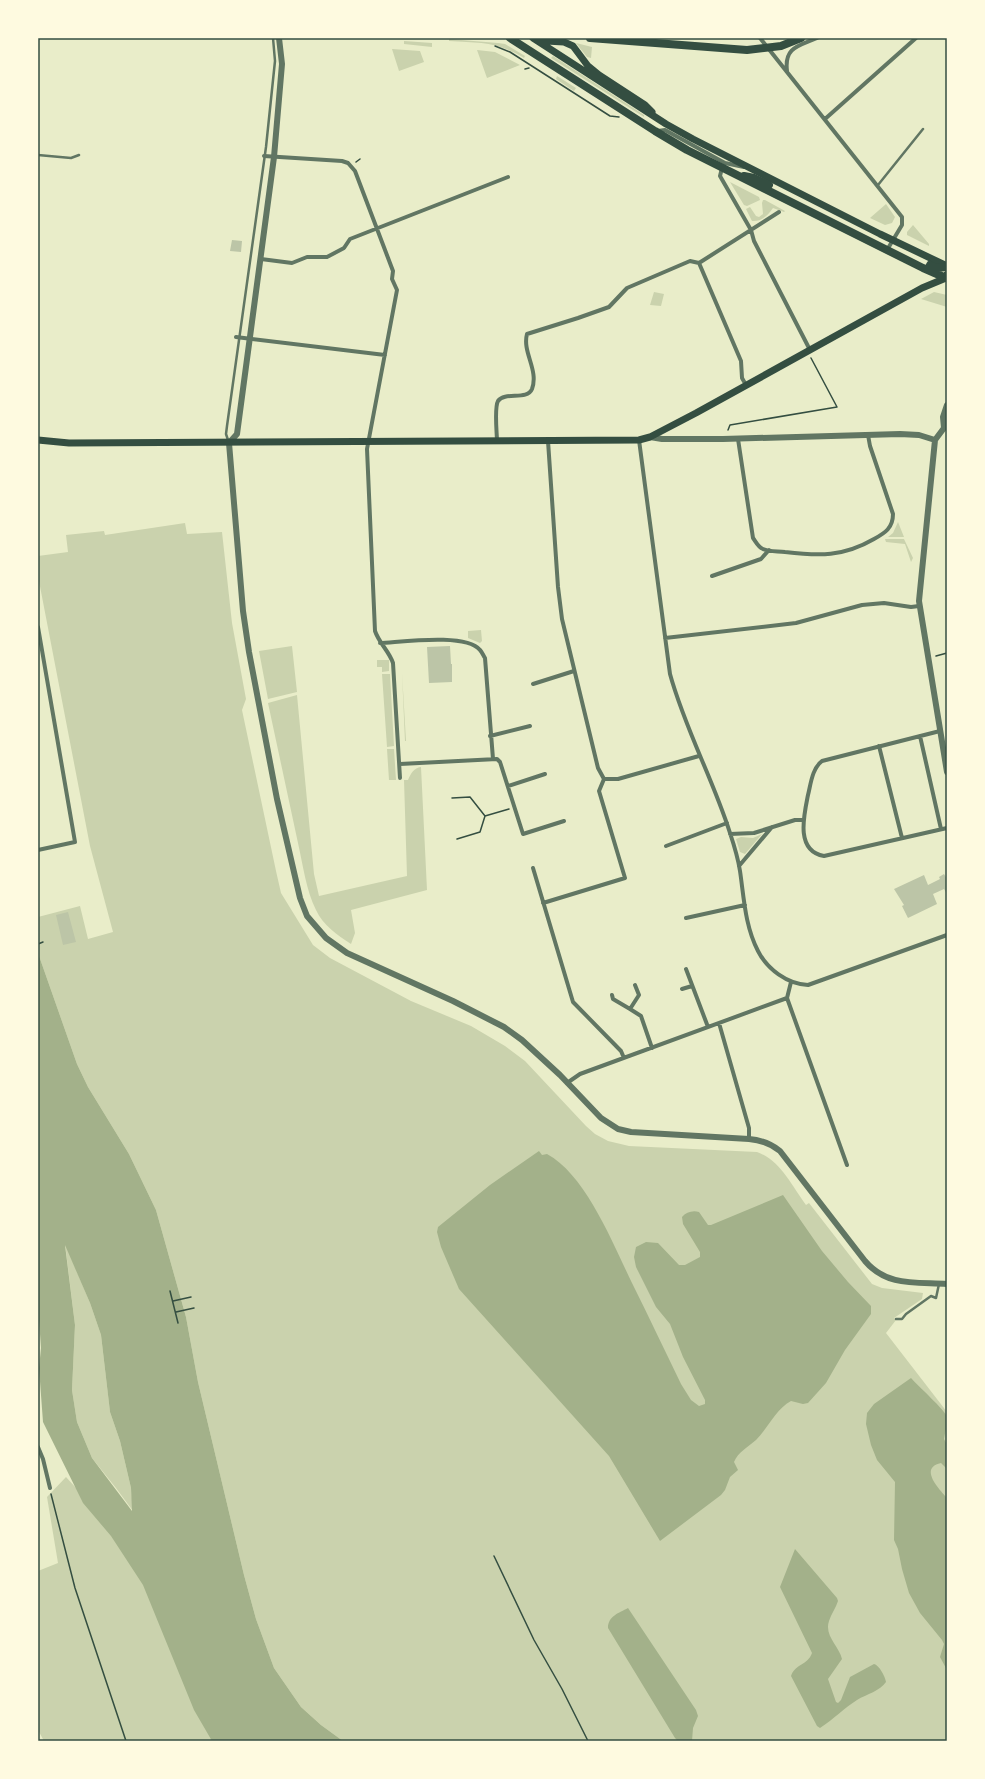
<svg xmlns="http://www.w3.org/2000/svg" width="985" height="1779" font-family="'PT Serif',serif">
	<rect width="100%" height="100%" fill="#e9edc9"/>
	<path fill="#cad2ad" d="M449 39 498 43 505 44 525 56 524 58C496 41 480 43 449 41Z
		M404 41 432 43V47L404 44Z
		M576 43 592 47 591 58 587 57Z
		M392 49 420 51 424 62 399 71Z
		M477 50 495 52 520 65 487 78Z
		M553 56 635 109 644 115V117L551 58Z
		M557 76 576 88 574 91 556 79Z
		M730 182 759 197 760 200 747 206 744 205Z
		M763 200H765L785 211 784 212 773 208C768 215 762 222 752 221L746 209 750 207 756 216 759 217 763 214 762 203Z
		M886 204 895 217 892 223 885 225 870 218Z
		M913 225 929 244V246L907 235V232Z
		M654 292 664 294 661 306 650 305Z
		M934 292 947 295V307L921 299Z
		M898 522 904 537H888L893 533Z
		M185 523 187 534 222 532 232 623 246 699 242 710 276 871 281 893 313 945 330 958 411 1001 471 1026 505 1046 525 1061 586 1126 595 1134 608 1141 629 1146 757 1152C780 1160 792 1186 806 1205L809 1203 872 1284 882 1288 923 1293 922 1299 894 1318 896 1320 886 1333 947 1412V1741H343L321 1725 301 1707 274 1668 256 1619 244 1575 198 1382 186 1317 156 1210 129 1154 88 1087 77 1064 38 953V917L80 906 88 939 113 932 90 846 38 576V556L68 552 66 535 104 531 105 535Z
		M885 539H904L913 558 911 562 905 544 886 542Z
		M481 630 482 641 480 643 468 638V631Z
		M292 646 297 692 268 699 259 651Z
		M377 660H389V671L382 672V667H377Z
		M402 673 406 741H405Z
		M382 674H390L394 746 387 747Z
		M297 695 314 874 319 896 407 876 404 780H408C411 773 414 768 421 767L427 890 351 910 355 933 351 944C337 935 323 925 316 910 306 890 303 865 298 843 288 796 278 750 268 703Z
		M387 749H394L396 780H389Z
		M762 834 745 854 740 852 736 839 741 837 753 838Z
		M65 1243 90 1303 101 1335 110 1412 120 1441 131 1488 133 1511 116 1488 92 1458 77 1422 72 1390 75 1325Z
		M66 1477 97 1511 138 1570 220 1741H44L38 1730V1571L58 1563 47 1497Z"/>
	<path fill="#a3b18a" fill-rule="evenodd" d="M38 953 77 1064 88 1087 129 1154 156 1210 186 1317 198 1382 244 1575 256 1619 274 1668 301 1707 321 1725 343 1741H212L194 1710 143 1585 111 1536 83 1503 43 1422 39 1368 41 1348 38 1306ZM65 1245 90 1303 101 1335 110 1412 120 1441 131 1488 132 1511 92 1458 77 1422 72 1390 75 1325Z
		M539 1151 542 1155 547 1154C586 1175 613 1244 632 1283 649 1317 665 1351 681 1384L691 1400 699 1406 705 1404V1400L683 1357 670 1324 656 1307 636 1267 634 1257 636 1247 646 1242 658 1243 679 1265H685L700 1257V1252L683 1224 682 1217C686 1212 693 1210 699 1212L708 1225H711L783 1195 822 1251 848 1282 871 1306V1314L845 1350 826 1383 808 1403 803 1404 791 1401C776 1409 768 1428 756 1440 748 1447 738 1452 734 1462L738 1470 730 1477 725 1490 721 1495 660 1541 609 1456 459 1289 441 1247 437 1232 438 1227 490 1185Z
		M911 1378C917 1385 946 1411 947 1417 948 1426 945 1431 944 1439L947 1445V1469L941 1463C918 1468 940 1490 947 1498V1670L940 1657 944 1644 942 1640 920 1613 909 1593 902 1569 898 1549 894 1540 895 1482 877 1460 871 1445 866 1424 867 1413 874 1404Z
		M795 1549 837 1598 838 1601C836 1608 831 1614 829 1621 824 1636 839 1646 842 1659L828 1679 836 1702 838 1703 841 1700 850 1677 874 1664C879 1665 885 1676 886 1682 880 1691 867 1694 857 1700 844 1708 834 1719 820 1728L817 1726 791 1676C795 1664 808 1665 812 1653L780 1587Z
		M628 1608 696 1710 698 1716 693 1728 692 1741H678L675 1738 608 1628C608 1616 619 1613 628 1608Z"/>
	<path fill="#bcc5a7" d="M232 240 242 241 241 252 230 251Z
		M450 646 451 664H452V682L429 683 427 647Z
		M944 874 947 879V894L944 889 933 894 937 904 908 918 902 906 904 905 894 889 924 875 928 885 940 879 939 877Z
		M68 912 76 942 63 945 56 915Z"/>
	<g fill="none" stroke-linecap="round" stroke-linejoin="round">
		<path stroke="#344e41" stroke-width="1.5" d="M495 46 510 52 610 116 619 117
			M525 69 529 68
			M356 162 360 159
			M728 430 730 425 837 407 811 358
			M936 656 947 653
			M452 798 470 797 485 816 509 809
			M457 839 480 832 485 816
			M38 944 43 942
			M170 1291 178 1323
			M173 1301 191 1297
			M176 1312 194 1308
			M51 1494 75 1588 126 1741
			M494 1556 534 1640 562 1689 588 1741"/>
		<path stroke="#617663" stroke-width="2.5" d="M38 155 71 158 79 155
			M878 185 923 129
			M228 440 226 434 227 426 266 147 275 61 273 38
			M896 1319H902L906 1314 931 1296 936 1298 939 1284"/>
		<path stroke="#617663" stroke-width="4" d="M760 38 902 217V225L887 250
			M787 71C784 47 799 46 817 38
			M825 119 916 38
			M658 131 665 130 725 163 744 167
			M264 156 342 161 348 163 355 171 393 271 392 279 397 290 367 449 375 631C379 643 389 651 393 663L400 778
			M722 168 720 176 751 230 754 241 810 350
			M261 259 292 263 307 257H327L344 248 350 239 508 177
			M699 263 741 361 742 378 746 385
			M699 263 779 212
			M236 337 385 355
			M738 439 753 538C756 542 758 547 763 549 769 552 778 551 785 552 819 556 843 557 874 539 885 533 893 528 893 514L870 446 868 435
			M639 440 670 674C685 729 713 779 730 833 734 845 738 858 740 871 744 898 745 926 758 951 767 969 787 984 808 985L947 935
			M497 442C497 433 494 408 498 401 505 391 527 401 532 389 539 370 522 352 527 334L578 318 609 307 627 288 690 261 699 263
			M712 576 761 559 769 550
			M38 627 75 842 38 850
			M665 638 796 623 862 605 884 603 911 607 919 606
			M380 643C402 642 466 633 480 650 482 652 483 655 485 658L493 759
			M533 684 574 671
			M940 731 822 761C812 769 811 783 808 795 804 815 795 851 824 856L947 828
			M490 736 530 726
			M920 736 941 829
			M879 746 902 838
			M400 764 497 759 500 762 523 834 564 821
			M604 779H618L699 756
			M508 786 545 774
			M730 834 754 833 795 820H803
			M666 846 727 823
			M739 866 772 827
			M533 868 573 1002 621 1051 624 1058
			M543 903 625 878 599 791 604 779 598 768 562 619 558 587 548 441
			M686 918 745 905
			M686 969 708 1027
			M791 982 787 998 847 1165
			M635 985 639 995 630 1009 641 1016 652 1048
			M682 989 692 986
			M612 995 613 999 630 1009
			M719 1023 749 1128V1139
			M567 1083 580 1074 787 998
			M38 1447 43 1459 50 1488"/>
		<path stroke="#617663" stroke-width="6" d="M279 38 282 64 274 157 237 434 229 443 243 611 249 652 277 799 300 898 307 916 326 938 347 953 453 1001 504 1027 522 1040 560 1075 601 1118 618 1129 631 1132 749 1139C761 1140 770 1143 780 1151L865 1261C887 1287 916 1282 947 1284
			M947 405 943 417 944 428 935 440 919 601 947 772
			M650 437 662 439H723L900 434 919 435 935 440"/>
		<path stroke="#344e41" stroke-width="7" d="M533 38 666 124 693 139 880 234 947 266
			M539 38 546 41 564 42 573 46 588 66 599 75 645 105 652 112
			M38 440 69 443 639 440 650 437 696 413 922 288 946 278"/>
		<path stroke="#344e41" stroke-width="8" d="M510 38 655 131 687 150 923 268 946 278 947 275
			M590 38 747 50 781 46 801 38
			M744 176 754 178 769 185
			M930 265 936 268 947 267"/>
	</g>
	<rect width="985" height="1779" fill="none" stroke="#fefae0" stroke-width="78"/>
	<rect x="39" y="39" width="907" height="1701" fill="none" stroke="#344e41" stroke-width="1.5"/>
</svg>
